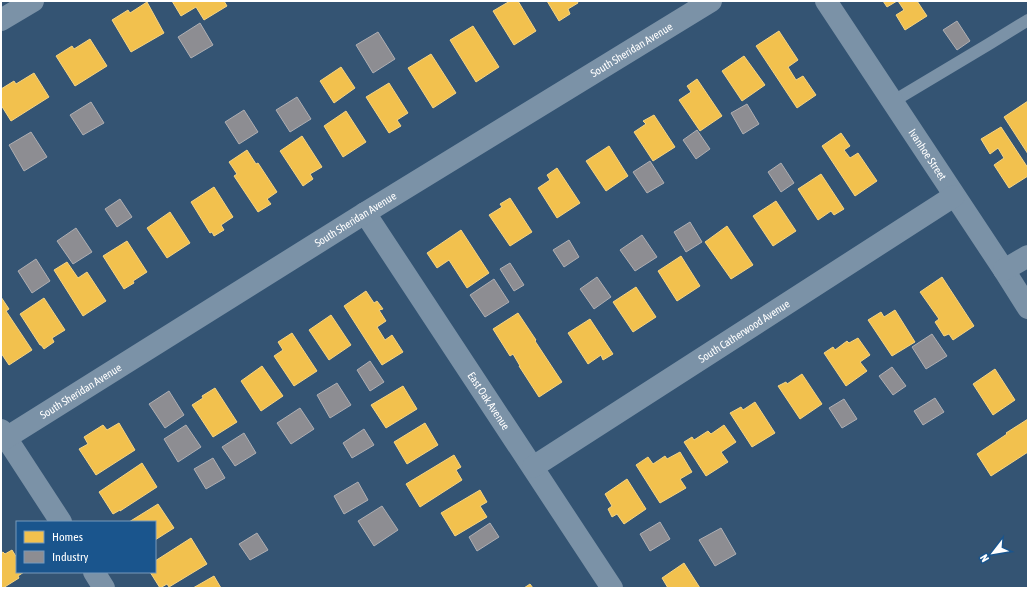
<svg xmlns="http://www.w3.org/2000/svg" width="1029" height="589" font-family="'Asap Condensed',sans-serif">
	<rect width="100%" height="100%" fill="#345473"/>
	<path fill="#f2c14e" stroke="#f6d483" d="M172 1H224L227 6 204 20 196 7 181 16Z
		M510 1H518L536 31 514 45 493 11Z
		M547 1H577L578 3 568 9 570 14 559 21Z
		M883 1H897L887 7Z
		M898 1H917L927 16 905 30 896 15 904 10Z
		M147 2 164 33 131 52 112 20 128 10 130 13Z
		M473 26 499 67 476 82 450 40Z
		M779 31 798 60 788 67 796 80 803 76 816 95 797 108 756 46Z
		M90 39 107 66 75 86 56 56 72 46 74 49Z
		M431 54 456 93 433 108 408 68Z
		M744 56 765 85 742 101 722 71Z
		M341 67 355 88 334 103 320 81Z
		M34 73 49 97 11 121 1 105V89L14 81 16 84Z
		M697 79 722 116 700 131 679 100 691 92 687 86Z
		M389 83 408 113 397 120 401 126 389 133 366 97Z
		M1028 101V154L1004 117Z
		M346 111 366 142 343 157 324 126Z
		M654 115 675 147 653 161 634 132 646 124 643 121Z
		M1001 127 1028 168V176L1009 188 994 165 1004 158 998 148 990 154 981 139Z
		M841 133 850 146 844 150 850 158 858 153 877 181 855 196 822 146Z
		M302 136 322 167 310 174 313 179 303 186 280 151Z
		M609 146 628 176 606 191 586 161Z
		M247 150 256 164 258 163 277 192 267 199 271 204 258 212 234 176 237 174 229 162Z
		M557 168 580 203 557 218 538 188 550 180 547 175Z
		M821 174 844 209 834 215 831 211 818 220 798 189Z
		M214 187 233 217 221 225 224 230 214 236 212 232 210 233 191 202Z
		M510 198 532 232 510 246 489 215 502 207 500 204Z
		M776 201 796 231 773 246 753 216Z
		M170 212 190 243 167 258 147 228Z
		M727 226 753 265 731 279 705 242Z
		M461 230 489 273 467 288 449 260 437 268 427 253Z
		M127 241 147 272 133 281 134 283 124 289 103 256Z
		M681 256 700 286 677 301 658 271Z
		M67 262 78 278 87 272 106 301 83 316 54 270Z
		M942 277 974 326 953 340 949 334 944 336 935 322 939 319 920 292Z
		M636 287 656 317 633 332 613 302Z
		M366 291 374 303 377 301 383 309 379 310 386 321 377 327 385 340 392 335 403 352 382 365 344 306Z
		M1 297 9 309 6 311 32 350 9 365 1 353Z
		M44 298 65 330 52 338 54 342 44 349 41 345H40L20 314Z
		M895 310 915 342 892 356 868 320 881 312 884 317Z
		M518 313 536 340 535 341 562 382 539 397 519 366H520L513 354 510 356 493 329Z
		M331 315 351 345 329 360 309 330Z
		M590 319 613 354 603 360 601 355 588 364 568 333Z
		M292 333 317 371 294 386 274 356 283 350 278 342Z
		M858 338 870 355 860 362 867 371 846 386 824 353 833 347 835 350 847 341 849 343Z
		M262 366 283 396 261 411 241 381Z
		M995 369 1015 400 993 415 973 384Z
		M802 374 822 404 800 419 778 386 786 382 787 384Z
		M403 386 417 409 386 428 371 405Z
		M215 388 237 422 213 437 192 405 203 398 202 396Z
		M755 402 775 433 752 447 730 413 741 407 743 410Z
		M1028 419V452L991 476 977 454 1007 434 1006 433Z
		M119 423 135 450 96 475 79 449 88 444 84 437 103 425 107 430Z
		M425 423 438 445 407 464 394 442Z
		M724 425 736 442 721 452 728 462 706 476 684 442 692 437 694 440 708 431 711 434Z
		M680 452 692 472 680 479 686 488 660 503 636 465 648 457 653 464 665 456 667 459Z
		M454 455 461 467 456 470 462 480 420 507 406 484Z
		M142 463 157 487 120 511V510L113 514 99 492Z
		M627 479 646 509 624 524 617 514 612 517 608 509 612 506 605 494Z
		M480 490 487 502 480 506 487 517 455 536 441 513Z
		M158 504 174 528 155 540V522H129Z
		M191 538 207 564 169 587 167 584 160 588 150 572H155V561Z
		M12 550 17 558V572H24L18 576 19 578 3 588H1V553L3 552 5 554Z
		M684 563 700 588H668L662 578Z
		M214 576 221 588H193Z
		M530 584 533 588H524Z"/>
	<path fill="#8d8d92" stroke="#afafb3" d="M957 21 970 41 957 50 943 30Z
		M200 23 213 45 191 58 178 37Z
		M378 32 395 59 373 73 356 45Z
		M297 97 311 119 290 132 276 110Z
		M91 102 104 123 83 135 70 115Z
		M747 104 759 124 743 134 731 113Z
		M244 110 258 132 239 144 225 122Z
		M697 130 710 149 696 159 683 140Z
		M31 132 47 157 24 171 9 145Z
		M650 161 664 183 647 193 633 172Z
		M781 163 794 183 781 192 768 172Z
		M120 199 132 217 117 227 105 209Z
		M690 222 702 242 686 252 674 232Z
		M76 228 92 252 73 264 57 241Z
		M642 235 657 257 635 271 620 250Z
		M569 240 579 257 564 267 553 250Z
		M36 259 50 281 32 293 18 271Z
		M510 263 524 285 514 291 500 269Z
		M597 277 611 297 594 309 580 289Z
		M494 279 509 302 485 317 470 295Z
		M932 334 947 356 926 369 912 347Z
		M370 361 384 382 370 391 357 370Z
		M892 367 906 386 893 395 879 376Z
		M337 383 351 405 330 418 317 395Z
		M169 391 184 415 165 428 149 404Z
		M935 398 944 412 923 425 914 411Z
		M844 399 857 419 842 428 829 408Z
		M300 408 314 429 291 444 277 423Z
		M186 425 201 447 178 462 164 439Z
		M364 429 374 445 352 458 343 443Z
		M244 433 256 453 235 466 222 447Z
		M213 458 225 478 206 489 194 469Z
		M358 482 368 500 344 514 334 496Z
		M382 506 398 530 374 546 358 521Z
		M660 522 670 539 650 551 640 534Z
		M490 523 499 537 477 551 469 537Z
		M721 528 736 554 715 566 699 540Z
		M257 533 268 550 250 560 239 544Z"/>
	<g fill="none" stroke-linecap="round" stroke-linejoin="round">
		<path stroke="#7b92a7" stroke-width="12" d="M892 102 989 44 1028 20"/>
		<g stroke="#7b92a7" stroke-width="22">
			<path id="s1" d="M826 1 1004 270 1028 308"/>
			<path d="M1 20 33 1"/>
			<path id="s2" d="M365 213 612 588"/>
			<path d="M1004 270 1028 256"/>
			<path d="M1 430 61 522"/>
			<path id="s3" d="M1 441 365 213 711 1"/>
			<path id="s4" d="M533 467 954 196"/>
			<path d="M94 572 104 588"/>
		</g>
	</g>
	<g text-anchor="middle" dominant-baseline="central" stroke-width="4" stroke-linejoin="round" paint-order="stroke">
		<g font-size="11" fill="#fff" stroke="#1a558d">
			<text stroke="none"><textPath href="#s3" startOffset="742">South Sheridan Avenue</textPath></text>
			<text stroke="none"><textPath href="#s1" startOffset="184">Ivanhoe Street</textPath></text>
			<text stroke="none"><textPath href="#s3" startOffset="418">South Sheridan Avenue</textPath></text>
			<text stroke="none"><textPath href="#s4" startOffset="251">South Catherwood Avenue</textPath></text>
			<text stroke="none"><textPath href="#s3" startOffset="94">South Sheridan Avenue</textPath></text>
			<text stroke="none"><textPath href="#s2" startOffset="225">East Oak Avenue</textPath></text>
		</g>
	</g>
	<rect width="1029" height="589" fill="none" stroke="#ffffff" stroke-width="4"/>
	<rect x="16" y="521" width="140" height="52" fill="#1a558d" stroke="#7699bb"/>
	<rect x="24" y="531" width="20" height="12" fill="#f2c14e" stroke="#7699bb"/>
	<text x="52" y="541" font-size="12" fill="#ffffff">Homes</text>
	<rect x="24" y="551" width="20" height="12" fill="#8d8d92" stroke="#7699bb"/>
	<text x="52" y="561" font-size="12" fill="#ffffff">Industry</text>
	<g transform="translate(993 553) rotate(239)" stroke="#1a558d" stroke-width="3" paint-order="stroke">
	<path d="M0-3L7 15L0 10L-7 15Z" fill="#ffffff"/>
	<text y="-6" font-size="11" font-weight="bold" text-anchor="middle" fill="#ffffff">N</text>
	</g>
</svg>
